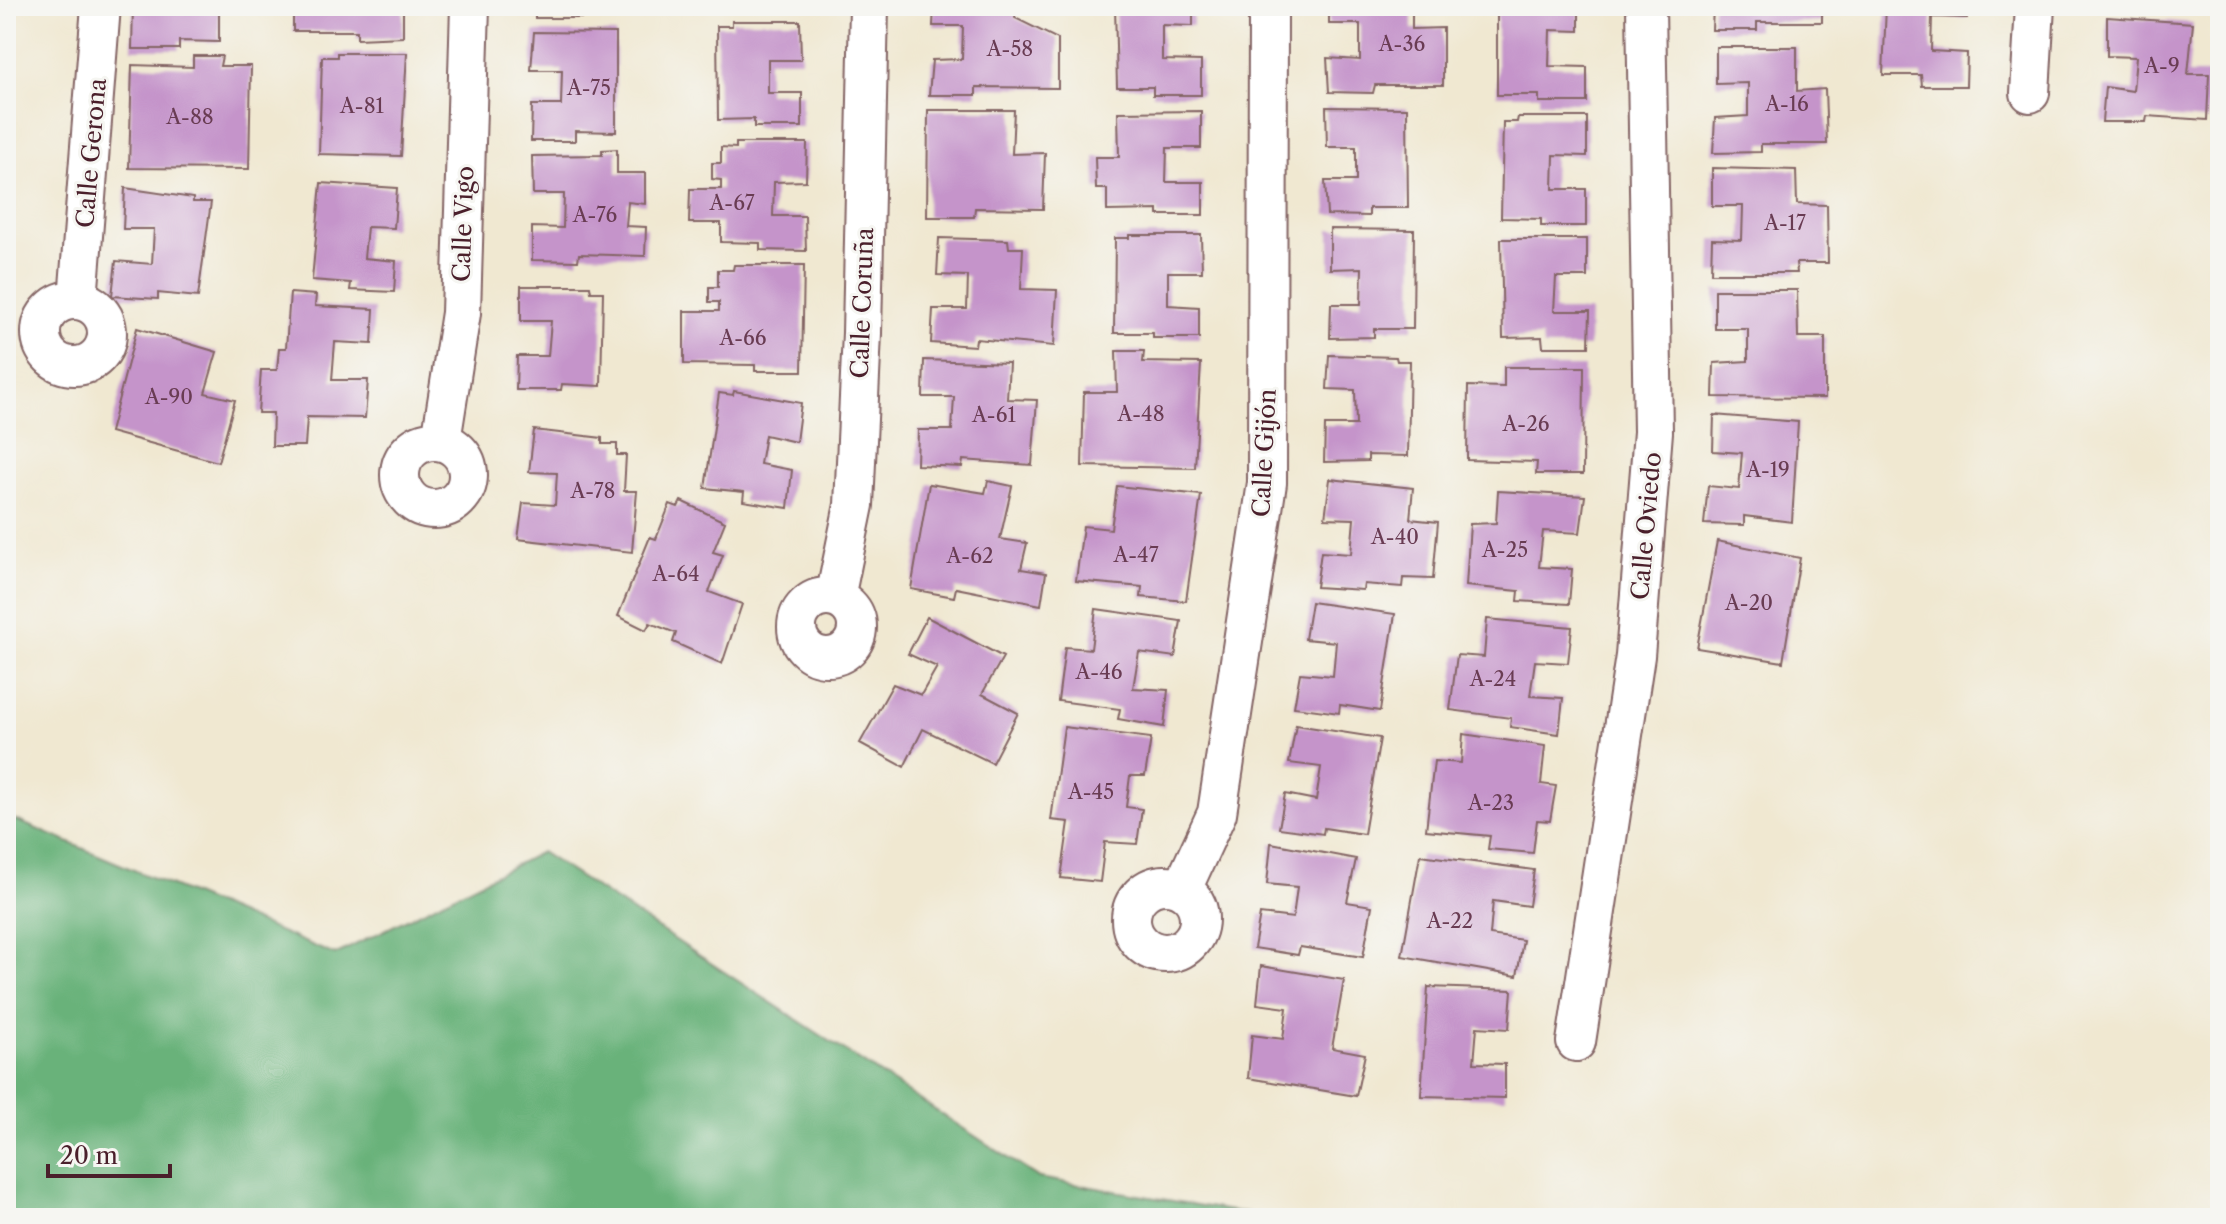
<svg xmlns="http://www.w3.org/2000/svg" width="2226" height="1224" font-family="'Libre Caslon Text',serif">
	<rect width="100%" height="100%" fill="#f6f6f2"/>
	<filter id="ink" filterUnits="userSpaceOnUse"><feTurbulence type="fractalNoise" baseFrequency=".0125" numOctaves="2"/><feDisplacementMap in="SourceGraphic" scale="16" xChannelSelector="R" yChannelSelector="G"/><feConvolveMatrix kernelMatrix="1 2 1 2 8 2 1 2 1" color-interpolation-filters="sRGB"/></filter>
	<filter id="wash" filterUnits="userSpaceOnUse"><feTurbulence type="fractalNoise" baseFrequency=".006" numOctaves="4" result="noise"/><feDisplacementMap in="SourceGraphic" scale="32" xChannelSelector="R" yChannelSelector="G"/><feGaussianBlur stdDeviation="1.8" result="paint"/><feColorMatrix in="noise" values="0 0 0 0 0 0 0 0 0 0 0 0 0 0 0 0 0 1.4 0 .05"/><feComposite in="paint" operator="in"/></filter>
	<g filter="url(#wash)">
		<rect width="100%" height="100%" fill="#f0e8d1"/>
		<path fill="#69b27a" stroke="#5a6852" stroke-width="2" d="M6 816 335 955 541 852 1039 1178 1272 1218H6Z"/>
		<g id="blocks">
			<path fill="#c594ca" d="M133 6H219V42L179 41V49H132Z
				M293 6H403V37L357 39V31H293Z
				M535 6H634V10H585L584 18H535Z
				M934 6H1016L1015 18 1058 39V88L976 87V95H929L932 60 962 59 963 26H933Z
				M1115 6H1193V26L1162 25V60L1201 61V95H1153V87H1117Z
				M1329 6H1412V29L1443 28V85H1375L1373 93 1329 92 1327 58 1360 60V24H1329Z
				M1497 6H1579V31L1550 30 1549 66 1587 67V102H1539V95H1497Z
				M1713 6H1822V22H1757V30H1712Z
				M1886 6H1968L1967 18 1932 17 1931 51 1967 53 1966 86H1922L1921 75H1883Z
				M2107 17 2193 23 2188 74H2209L2207 120 2147 116 2146 122H2102L2105 87 2133 91 2136 57 2107 56Z
				M732 21H800L801 60H768V93H802V127H754V119L718 120 717 26H732Z
				M534 32 616 33V132L575 131V141H531L532 105H561L562 70H531Z
				M1716 47H1797V91L1825 89 1827 144H1761V152L1713 153 1715 118 1748 116V83L1716 84Z
				M337 53H407L401 156 319 154 322 57H337Z
				M193 56H222L220 66H251L249 169 129 168 132 65 193 67Z
				M1326 107 1407 108 1408 208H1369V216L1327 215 1325 181H1356V147H1327Z
				M928 110H1014L1012 154 1045 153 1043 209 975 208 974 217H927Z
				M1201 111V148H1167L1166 182H1203V215H1158V210L1107 211V189H1096L1095 157H1119L1118 112Z
				M1518 117H1587V156L1554 155 1553 189H1586V226H1541V219L1501 218 1503 122H1517Z
				M736 143H807L806 181 774 182 773 216H805L806 251 760 250V243L721 242V223H689L690 189H721V180L712 179V163H721V147L736 148Z
				M617 149V173H645V204L628 202 626 226 646 227 645 256 579 254 578 261 532 260V227L563 228 564 194H533L532 156 602 155V150Z
				M1712 168 1796 170 1797 204 1827 205 1828 263H1796L1797 273H1711L1712 239 1742 240 1743 206H1712Z
				M321 183 397 188 394 228 367 227 364 258 396 261 394 292 350 290 351 283 312 280Z
				M125 188 193 198V202H211L198 297 158 293V299L112 296 116 261 152 264 154 229H123Z
				M1330 229 1414 230 1413 329H1374V337L1330 338 1331 304H1361L1362 268 1330 269Z
				M1129 235H1201L1202 272H1168V305L1199 307V338H1153V333H1114L1115 238H1129Z
				M939 238 1008 240 1009 248H1023L1021 289 1057 290 1054 346 976 339 975 346 931 343 933 309H967L968 276 937 275Z
				M1501 239H1587V277H1556L1554 311H1590L1589 347H1543L1542 337 1503 338Z
				M734 265H804L802 371H755V365L684 364V311H719V302H709V287H718V270H733Z
				M521 286H590L591 292H603L601 386 562 384 561 390H516L517 356H548L551 321H521Z
				M1715 290H1797L1798 337H1825V398L1713 397 1714 363 1748 361V329H1715Z
				M290 293 316 295 315 306 374 309 372 344 335 342 332 380H368L365 418 307 417 305 446H272L273 413H258L261 370H277L279 348H286Z
				M137 328 217 352 205 393 235 400 218 462 110 432Z
				M1116 351H1144L1143 362 1201 363 1195 468 1082 466 1084 392H1117Z
				M1329 355 1396 357 1397 361H1410L1408 456 1368 455V461L1324 462 1325 425H1356L1355 390 1327 389Z
				M924 360 1009 363 1007 399 1037 400 1032 465 963 460 962 467 917 465 918 430H952L954 397H923Z
				M1504 367H1584L1583 474H1536L1537 462 1467 460 1468 386 1504 387Z
				M734 391 801 403 796 442 765 435 760 464 792 470 788 508 743 501 744 492 705 488 719 393 733 395Z
				M1714 415 1798 422 1792 522 1744 516V525L1704 524 1708 486 1739 489 1742 453 1713 451Z
				M534 430 602 438V444H617V455H626L624 491H637L632 552 518 539 523 503 555 505 557 473 529 472Z
				M1330 479 1413 488 1410 519 1438 522 1433 579 1403 578 1402 587 1364 584 1363 590 1316 587 1321 552 1351 554 1354 519 1325 518Z
				M988 481 1012 486 1000 539 1027 543 1021 569 1046 573 1041 605 956 588 954 597 911 589 929 484 985 493Z
				M1117 486 1201 495 1186 601 1141 597 1142 587 1076 581 1083 526 1111 529Z
				M1498 491 1585 496 1580 533 1543 531 1539 567 1572 569 1569 604 1518 601 1519 591 1466 586 1470 524 1496 523Z
				M681 501 725 522 713 552 723 555 709 592 742 604 722 664 673 642 676 633 650 623 646 630 618 616 650 537 656 539 670 504 678 507Z
				M1717 541 1800 558 1783 662 1697 648Z
				M1311 602 1395 614 1380 711 1340 705 1339 713 1294 707 1300 673 1333 676 1336 642 1305 639Z
				M1096 609 1181 621 1175 657 1139 652 1133 688 1168 690 1164 727 1118 719 1120 709 1058 701 1065 647 1091 649Z
				M927 617 1003 657 982 694 1018 713 992 763 923 729 904 767 860 743 893 684 921 695 937 667 908 654Z
				M1487 619 1572 627 1568 663 1535 661 1530 696 1563 698 1559 734 1510 727 1511 718 1450 710 1457 655 1484 657Z
				M1296 725 1380 738 1364 834 1324 828 1323 834 1279 828 1285 794 1316 800 1321 767 1289 763Z
				M1064 727 1151 738 1145 776H1130L1126 807 1142 809 1137 844 1105 842 1100 882 1061 878 1069 822 1051 820Z
				M1463 734 1545 746 1541 784 1556 786 1550 821 1537 820 1533 853 1488 849 1490 836 1426 830 1434 761 1461 763Z
				M1271 843 1356 859 1347 902 1372 906 1363 957 1300 947 1298 955 1254 948 1260 914 1293 918 1297 887 1267 884Z
				M1420 855 1534 870 1529 906 1493 901 1490 935 1523 940 1517 976 1402 956Z
				M1261 966 1344 980 1332 1048 1365 1054 1356 1096 1248 1078 1252 1035 1283 1039 1287 1008 1257 1004Z
				M1428 987 1512 990 1509 1029 1477 1027 1474 1063 1505 1064V1098L1421 1096Z"/>
		</g>
	</g>
	<g filter="url(#ink)">
		<use href="#blocks" fill-opacity="0" stroke="#846565" stroke-width="2"/>
		<g fill="none" stroke-linecap="round" stroke-linejoin="round">
			<defs>
				<path id="street" d="M2030 93 2035 6
					M41 333a33 33 0 1 1 66 0a33 33 0 1 1-66 0Z
					M78 300 101 6
					M400 475a34 34 0 1 1 68 0a34 34 0 1 1-68 0Z
					M441 441 461 313 470 6
					M797 627a30 30 0 1 1 60 0a30 30 0 1 1-60 0Z
					M835 598 854 505 862 333 869 6
					M1131 919a34 34 0 1 1 68 0a34 34 0 1 1-68 0Z
					M1182 889 1217 813 1267 483 1268 6
					M1576 1042 1635 656 1653 432 1646 6"/>
			</defs>
			<use href="#street" stroke="#846565" stroke-width="42"/>
			<use href="#street" stroke="#fff" stroke-width="38"/>
		</g>
	</g>
	<g text-anchor="middle" dominant-baseline="central" stroke-width="6" stroke-linejoin="round" paint-order="stroke">
		<g font-size="20" fill="#693c53">
			<text x="1402" y="44">A-36</text>
			<text x="1010" y="49">A-58</text>
			<text x="2162" y="66">A-9</text>
			<text x="589" y="88">A-75</text>
			<text x="1787" y="104">A-16</text>
			<text x="362" y="106">A-81</text>
			<text x="190" y="117">A-88</text>
			<text x="732" y="203">A-67</text>
			<text x="595" y="215">A-76</text>
			<text x="1785" y="223">A-17</text>
			<text x="743" y="338">A-66</text>
			<text x="169" y="397">A-90</text>
			<text x="1141" y="414">A-48</text>
			<text x="994" y="415">A-61</text>
			<text x="1526" y="424">A-26</text>
			<text x="1768" y="470">A-19</text>
			<text x="593" y="491">A-78</text>
			<text x="1395" y="537">A-40</text>
			<text x="1505" y="550">A-25</text>
			<text x="1136" y="555">A-47</text>
			<text x="970" y="556">A-62</text>
			<text x="676" y="574">A-64</text>
			<text x="1749" y="603">A-20</text>
			<text x="1099" y="672">A-46</text>
			<text x="1493" y="679">A-24</text>
			<text x="1091" y="792">A-45</text>
			<text x="1491" y="803">A-23</text>
			<text x="1450" y="921">A-22</text>
		</g>
		<g font-size="24" fill="#4a1f2b" stroke="#f6f6f2">
			<text transform="translate(91 153) rotate(-85)">Calle Gerona</text>
			<text transform="translate(463 224) rotate(-88)">Calle Vigo</text>
			<text transform="translate(862 303) rotate(-88)">Calle Coruña</text>
			<text transform="translate(1264 453) rotate(-87)">Calle Gijón</text>
			<text transform="translate(1646 526) rotate(-85)">Calle Oviedo</text>
		</g>
	</g>
	<rect width="2226" height="1224" fill="none" stroke="#f6f6f2" stroke-width="32"/>
	<path d="M48 1164v12h122v-12" fill="none" stroke="#4a1f2b" stroke-width="4"/>
	<text x="60" y="1164" font-size="24" fill="#4a1f2b" stroke="#f6f6f2" stroke-width="6" paint-order="stroke">20 m</text>
</svg>
